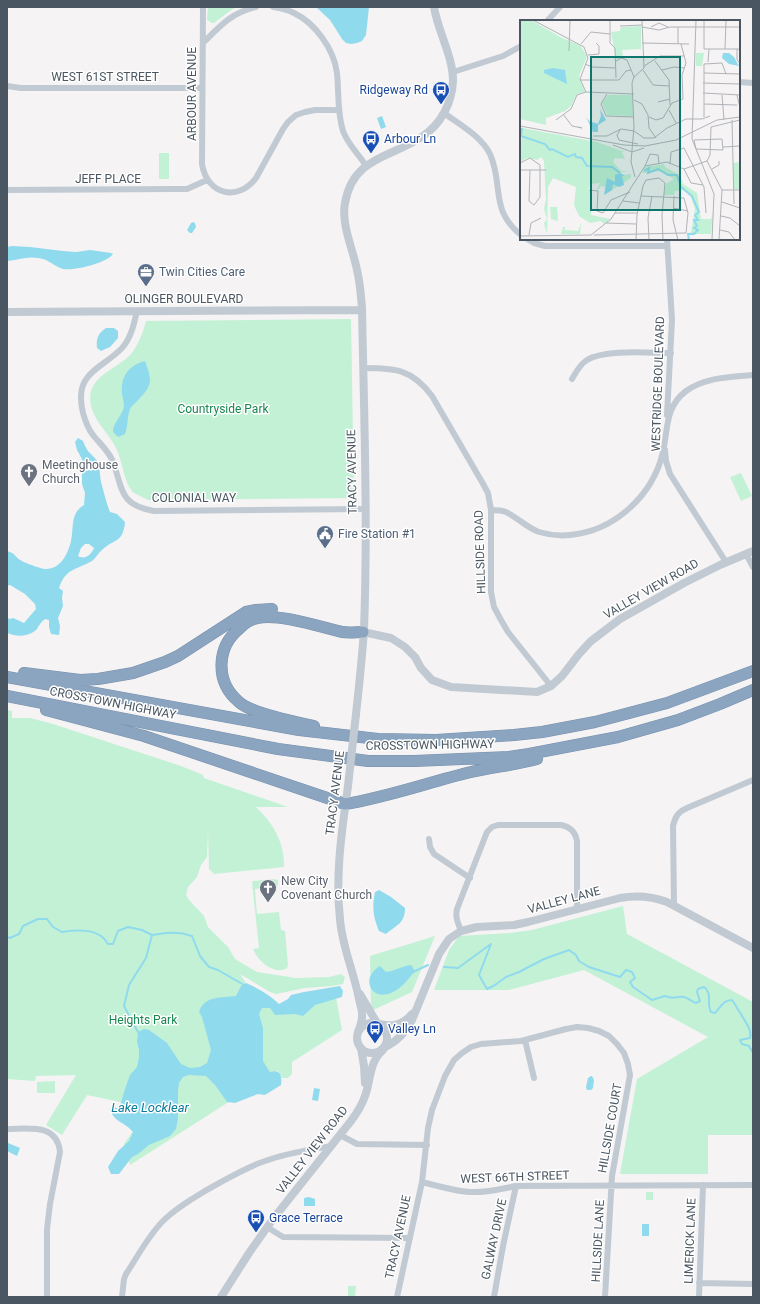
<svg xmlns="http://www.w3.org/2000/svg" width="760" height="1304" font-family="Roboto,sans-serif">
	<rect width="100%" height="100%" fill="#f5f3f3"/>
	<path fill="#c3f1d5" d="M208 7H237L231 10 214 23H212L207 20Z
		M159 153H169V179H159Z
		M351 319 354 498 148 500C143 497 138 495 134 493 125 486 122 461 117 450 110 434 95 423 91 406 85 376 115 371 131 354 139 344 143 332 146 321Z
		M741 473 752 496 741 501 730 477Z
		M7 710 12 711V718H30L53 724 181 766 203 775 204 778 288 807H256C273 823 285 843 284 867L214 874 209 869 208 830 207 857 201 865 197 877 188 887 186 895 189 900 204 916 208 927 228 947 235 959 257 972 296 978 329 977 341 974 345 977 343 984 332 986 305 988 276 994 270 992 240 974 246 983 244 984 277 1008 335 992 342 1030 292 1062V1074L288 1078H282L279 1072 277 1071 130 1165 124 1144 149 1108 87 1095 62 1135 46 1125 76 1075 36 1076 35 1081 7 1079Z
		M272 879 278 880V886L255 889 257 914 279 912 281 930 285 931 288 965 287 968C274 976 257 960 253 949L259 948 252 882 253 881Z
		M623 906 627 934 753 1002V1135H708V1174H620L637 1079 708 1037 584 970 509 990H434L449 950 459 936 510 933 532 930Z
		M435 936 412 992 371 1011 370 956Z
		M55 1081V1093H37V1082Z
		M646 1192H653V1200H646Z
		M348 1286H356L355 1297H348Z"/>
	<path fill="#90daee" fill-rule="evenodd" d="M316 7H369L366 35 362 41 357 43 351 44 346 43 342 39 330 20Z
		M382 116 386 127 381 129 377 118Z
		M193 222 195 223 196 227 192 233H190L187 230 191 223Z
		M12 246 30 247 63 251 76 252 90 250 111 253 113 254C107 263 74 271 63 269 55 267 49 259 38 258 28 256 17 260 7 261V247Z
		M106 328H114L118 331V338L110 347 101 351 97 348C96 338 98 334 106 328Z
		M145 361C152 380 153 385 138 400 136 403 131 406 130 409 127 417 128 426 125 434L118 437 113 432C113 423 120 418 123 410 125 404 123 400 122 394 120 378 128 365 145 361Z
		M78 438 83 441C85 446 87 451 91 454 96 460 97 458 99 467 100 472 100 477 101 482 104 492 106 503 110 512L117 514 125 522C123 543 115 538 102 550 98 553 96 558 92 561 76 570 66 568 59 588L63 591 62 598 63 606 58 618 60 626 59 635 51 634 49 627V620L45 619C41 622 39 625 37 629 29 637 17 637 7 633V618L10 619 13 618 24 623 36 609 35 604 25 594 10 585 7 586V551C16 553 15 558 22 561 25 563 42 569 45 569 60 570 68 554 71 541 74 528 70 513 84 505L85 493 82 484V459L77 450 75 442ZM85 544H89L94 548C91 555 85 560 78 556L81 548Z
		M379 890 391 897 405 908C405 924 396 925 386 934L379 931C373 916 372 907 375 892Z
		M411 965 415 971C409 978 402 988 393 992 372 1003 359 978 380 966L386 972C395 971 402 966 411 965Z
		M246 983C258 988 270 995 279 1004L288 999 291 995 304 992 340 986 343 991 342 997 315 1005 303 1016 295 1014 275 1015 270 1008H262L259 1014 263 1028V1061L270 1072C281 1069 282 1076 281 1085L265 1095 258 1094 235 1103 227 1102 215 1085 206 1076 189 1075 183 1077 179 1083 178 1091V1119L176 1129 170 1136 149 1145 138 1154 132 1157 119 1174H111L108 1167 118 1151 129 1141 133 1132C125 1122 115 1123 110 1110L112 1106 119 1109 126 1086 130 1075 137 1067 139 1057V1050L137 1042 138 1032 144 1029 149 1030 167 1043 181 1064 190 1068 200 1067 207 1063 211 1050 202 1017 199 1012C204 995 223 998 236 996L241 986Z
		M591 1076H592L594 1080 593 1088 591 1090H587L586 1087 588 1078Z
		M314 1088 320 1089 318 1101 312 1100Z
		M8 1143 20 1148 17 1156 7 1151Z
		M309 1197 315 1199V1206H304V1198Z
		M642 1224H649V1236H642Z"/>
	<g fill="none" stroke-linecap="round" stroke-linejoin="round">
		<path stroke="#90daee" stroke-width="2" d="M7 937 10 938 19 934 23 926 38 919H47L53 927 62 932C73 930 92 929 101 936 104 938 106 941 108 944H113L118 931 128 927 142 930 152 935C168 933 176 931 192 936L200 956 209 967 218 970 244 985
			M444 967 458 968 491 944 479 975 487 989 495 985 506 977 519 972 544 959 569 950 576 955 579 961 589 967 620 977 626 970 632 972 635 978 630 982 633 987 652 1000 665 996C675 1000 676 996 684 997 689 998 692 1002 696 1003L700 1001 697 992 698 989 704 987C713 993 706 1004 711 1012L715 1013C721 1007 723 1000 732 1000 736 1005 737 1009 741 1014 745 1022 752 1029 750 1038L740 1040 742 1044 749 1046 753 1053
			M413 972 428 965
			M138 1032 124 1006 129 985 146 958 152 935
			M753 1077V1081"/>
		<defs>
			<path id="motorway" d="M24 673 80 680 98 679 133 673 165 662 178 656 246 612 256 610 272 609
				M7 677 299 730 378 739 436 740 514 735 542 732 595 722 667 703 753 671
				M7 696 278 749 368 761H414L509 757 529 754 618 737 678 720 720 704 753 690
				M46 710 144 736 345 804C388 797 429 782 471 772 493 767 515 765 537 759
				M314 726C296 722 252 714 239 702 215 682 216 647 240 628 245 623 251 619 258 618 278 613 321 627 342 632 349 633 357 632 363 632"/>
		</defs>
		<use href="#motorway" stroke="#7690ad" stroke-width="12"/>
		<path stroke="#c1cad2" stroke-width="6" d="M203 7 202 164C207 195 238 202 256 178L283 129 288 122 296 115 305 112 315 110H339
			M273 7C280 8 288 10 294 13 315 23 334 49 337 73 339 92 337 112 343 131 348 145 359 154 366 166
			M547 21 560 7
			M203 43C220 26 231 13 256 7
			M453 72 503 56 521 46
			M739 82 753 83
			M7 86 21 88H202
			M444 113C460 125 481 136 490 154 504 185 489 209 521 235
			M7 190 172 189H187L207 180
			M527 239 534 243 545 246H667
			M137 311C134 324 131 338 122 348 101 370 73 372 83 413 85 420 88 429 93 435 100 444 109 451 113 462 123 489 119 505 154 511L365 509
			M363 368C395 368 412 369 432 396L482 482 488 493 491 510V592L494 607 501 620 508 632 551 686
			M572 379C576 372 580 364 587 360 605 349 649 353 671 353
			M667 415 672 320 667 239
			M665 450 666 461 670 474 726 562
			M491 510C495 510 501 510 506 512 517 517 527 528 539 532 549 535 560 536 570 535 615 531 653 495 663 452 668 429 665 407 686 391 706 377 730 377 753 375
			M746 554 753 567
			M429 839 430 847 434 854 470 878
			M674 906 673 826C675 817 678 812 687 808L753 780
			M461 931C458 923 455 917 457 909L487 832 492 827 498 825H561C570 827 575 831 577 841V910
			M525 1040 534 1078
			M7 1129C29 1129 57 1123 60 1152L50 1204 47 1229V1297
			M340 1135 357 1144 427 1145
			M422 1182C438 1186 454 1191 470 1192 486 1193 501 1189 516 1186L753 1185
			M267 1227 283 1237 410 1238
			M699 1283 753 1284
			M122 1297 124 1279 126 1274C138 1256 148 1236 163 1221 175 1209 190 1200 205 1191 225 1180 244 1168 265 1161 286 1153 309 1150 331 1146
			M397 1297 422 1182 428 1128 432 1110 445 1076 454 1060 462 1053 471 1047 481 1044 521 1041 566 1029 577 1027 588 1028 599 1031 609 1036 617 1044 624 1053 628 1064 630 1075 612 1176 605 1297
			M494 1297 503 1246 516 1186
			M699 1297 703 1185"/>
		<path stroke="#c1cad2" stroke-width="8" d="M7 312 362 310
			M363 632 391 638 405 647 415 657 421 668 432 680 451 687 537 692 551 686 562 676 579 654 591 641 620 619 684 583 720 565 753 551
			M356 714C359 687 362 658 364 630 368 523 364 415 362 308 361 295 360 282 357 270 353 249 341 225 345 203 353 156 392 158 423 136 441 124 452 103 453 81 453 56 438 32 434 7
			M348 786C342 830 335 874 340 919 342 947 354 972 359 999 360 1005 363 1011 362 1017 362 1022 360 1027 358 1032
			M360 994 377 1023
			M357 1038a15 15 0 1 1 30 0a15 15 0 1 1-30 0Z
			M378 1024C392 1027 403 1025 412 1014
			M385 1047C398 1041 406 1032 412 1020L439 954 449 939 461 931 477 927 514 925 528 922 620 898C637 895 651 896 667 902L753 948
			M361 1048 364 1066 365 1083
			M221 1297 249 1253 273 1219 351 1121C357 1113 362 1105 365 1096 371 1080 369 1062 383 1050"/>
		<use href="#motorway" stroke="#8ba5c1" stroke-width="11"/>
		<path stroke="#c1cad2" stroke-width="8" d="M348 786 356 714"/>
	</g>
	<defs>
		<symbol id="bus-pin" viewBox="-11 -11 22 30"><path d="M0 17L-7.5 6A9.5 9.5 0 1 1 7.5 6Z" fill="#1a4fb4" stroke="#fff"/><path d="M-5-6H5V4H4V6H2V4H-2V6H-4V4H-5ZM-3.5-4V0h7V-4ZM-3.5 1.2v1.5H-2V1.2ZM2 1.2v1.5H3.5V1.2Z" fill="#fff"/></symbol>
		<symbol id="office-pin" viewBox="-11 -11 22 30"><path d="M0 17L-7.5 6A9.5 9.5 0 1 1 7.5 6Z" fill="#5c6f8a" stroke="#fff"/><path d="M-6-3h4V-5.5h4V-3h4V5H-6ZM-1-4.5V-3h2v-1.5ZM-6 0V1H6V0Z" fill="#fff"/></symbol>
		<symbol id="church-pin" viewBox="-11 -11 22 30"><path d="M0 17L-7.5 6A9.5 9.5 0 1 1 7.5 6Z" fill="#6b7280" stroke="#fff"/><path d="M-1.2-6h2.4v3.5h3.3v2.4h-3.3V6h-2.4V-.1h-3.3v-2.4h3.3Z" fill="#fff"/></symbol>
		<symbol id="civic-pin" viewBox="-11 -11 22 30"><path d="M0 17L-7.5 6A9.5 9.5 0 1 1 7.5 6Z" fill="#5c6f8a" stroke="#fff"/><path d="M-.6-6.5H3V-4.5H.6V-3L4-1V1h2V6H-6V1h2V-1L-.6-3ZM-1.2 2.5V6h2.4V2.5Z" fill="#fff"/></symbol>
	</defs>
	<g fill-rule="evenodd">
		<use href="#bus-pin" x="431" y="80" width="20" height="27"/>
		<use href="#bus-pin" x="361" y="129" width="20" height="27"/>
		<use href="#office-pin" x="136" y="262" width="20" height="27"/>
		<use href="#church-pin" x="19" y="462" width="20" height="27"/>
		<use href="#civic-pin" x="315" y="524" width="20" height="27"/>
		<use href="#church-pin" x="258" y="878" width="20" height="27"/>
		<use href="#bus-pin" x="365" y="1019" width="20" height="27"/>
		<use href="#bus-pin" x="246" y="1208" width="20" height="27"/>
	</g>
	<g text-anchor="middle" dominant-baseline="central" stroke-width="3" stroke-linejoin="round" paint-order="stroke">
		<g font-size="12" fill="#4a5661" stroke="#fff">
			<text x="105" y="77">WEST 61ST STREET</text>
			<text transform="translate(192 94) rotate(-90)">ARBOUR AVENUE</text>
			<text x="108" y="179">JEFF PLACE</text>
			<text x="184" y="299">OLINGER BOULEVARD</text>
			<text transform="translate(658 384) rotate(-88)">WESTRIDGE BOULEVARD</text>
			<text transform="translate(352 472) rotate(-91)">TRACY AVENUE</text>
			<text x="194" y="498">COLONIAL WAY</text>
			<text transform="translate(480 552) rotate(-92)">HILLSIDE ROAD</text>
			<text transform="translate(651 589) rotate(-30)">VALLEY VIEW ROAD</text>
			<text transform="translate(113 703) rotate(11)">CROSSTOWN HIGHWAY</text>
			<text transform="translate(430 745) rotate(-1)">CROSSTOWN HIGHWAY</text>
			<text transform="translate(335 793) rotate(-83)">TRACY AVENUE</text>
			<text transform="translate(564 900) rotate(-15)">VALLEY LANE</text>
			<text transform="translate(610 1128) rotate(-80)">HILLSIDE COURT</text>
			<text transform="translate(312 1150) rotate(-52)">VALLEY VIEW ROAD</text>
			<text transform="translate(515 1177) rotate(-2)">WEST 66TH STREET</text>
			<text transform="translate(398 1237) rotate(-78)">TRACY AVENUE</text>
			<text transform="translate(494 1239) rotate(-78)">GALWAY DRIVE</text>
			<text transform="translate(598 1241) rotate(-87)">HILLSIDE LANE</text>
			<text transform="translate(690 1241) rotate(-88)">LIMERICK LANE</text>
		</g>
		<g font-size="12" fill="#164399" stroke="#fff" text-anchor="start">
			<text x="428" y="90" text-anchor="end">Ridgeway Rd</text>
			<text x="384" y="139">Arbour Ln</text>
			<text x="388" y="1029">Valley Ln</text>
			<text x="269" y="1218">Grace Terrace</text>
		</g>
		<g font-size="12" fill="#4e5e75" stroke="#fff" text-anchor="start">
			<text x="159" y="272">Twin Cities Care</text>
			<text x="338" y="534">Fire Station #1</text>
		</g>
		<g font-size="12" fill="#17864f" stroke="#fff">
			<text x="223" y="409">Countryside Park</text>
			<text x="143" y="1020">Heights Park</text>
		</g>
		<g font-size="12" fill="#5b616d" stroke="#fff" text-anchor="start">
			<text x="42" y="465">Meetinghouse<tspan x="42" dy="14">Church</tspan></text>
			<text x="281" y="881">New City<tspan x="281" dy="14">Covenant Church</tspan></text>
		</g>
		<g font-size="13" font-style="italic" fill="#0c7c9b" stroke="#fff">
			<text x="150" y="1107">Lake Locklear</text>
		</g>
	</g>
	<g transform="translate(520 20)">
		<rect width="220" height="220" fill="#f5f3f3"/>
		<path d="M0 0H11L42 18 60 25 67 36 59 56 65 72 57 74 51 86 45 91 26 98V105L0 99ZM121 6V29L102 30 103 37 96 40 91 12 100 11 101 7ZM176 33H184L182 46H176ZM88 75H112L113 96 87 95 82 83ZM2 108 77 122 105 132H102L105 139 95 138 93 142 101 151 112 152H100L104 156 111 154V158L86 174 88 167 81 166 78 170 77 169 80 163 71 164 68 170H71V195L90 199 84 204 81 201 70 203 59 196 54 185 56 167 33 158 28 167 27 214 24 203 27 199 24 189 26 179 24 141 21 137 17 140 7 138 0 142ZM220 142V169H213V143ZM144 144 145 147 161 156 163 164 177 173 181 199H191L193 192 191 214H167L171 212 175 189 171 177 163 170 155 171 154 175H144L146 164 154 159 140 151 122 153 125 147ZM30 187H37L38 201 31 199ZM61 203 60 214H41L43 207H46L44 210 58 211Z" fill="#c3f1d5"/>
		<path d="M203 33H209L214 37 219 46 209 44 202 38ZM33 48 45 50 47 64 24 53V50ZM80 89 86 100 78 105V112H73L66 97 69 101 78 104 81 96ZM100 153 104 155 112 154 102 156 104 165 99 167 93 164 92 170 84 175 87 158 95 162V155Z" fill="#90daee"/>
		<path fill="none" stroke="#90daee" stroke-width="2" d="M2 108 1 116 25 124 30 130 32 129 48 137 55 134 56 137 62 138 67 146 92 147 100 153M124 151 129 148 128 153 138 149 148 155H157L161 167 172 176 179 192 175 195 178 200H174L177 206 174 208 178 210 174 214H168L169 220"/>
		<path fill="none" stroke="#b1b4b9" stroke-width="1" d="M13 0 64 27 68 38 60 59 66 72 114 74M90 0V23L95 28 96 58M176 0 172 119 194 174 192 220M184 0V29H220M100 6 122 5M122 7 139 10 150 7H220M131 7 139 3 148 7M158 7V24M122 23 169 24M61 24 71 12 90 14M205 29 206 0M217 29V40L220 43M49 31 50 0M68 35 79 34V26L76 23M135 41 149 60 150 85M95 42 101 38 107 40 114 57M188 42 189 29M65 44 72 47 95 48M124 46 140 36H164M123 50 133 65 149 66M142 50 154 47 165 48M184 53 220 54M60 60H99L106 51 111 50M183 63 220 64M183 73 220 75M87 74 81 84 86 96 114 97M202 75 204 100M217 75 220 88M114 80 122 84 128 95 129 108 136 118M138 82 150 79M184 84 217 85M149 90 156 103M43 94 52 106 62 108 58 107M129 97 136 100 143 98 152 83 163 79 162 55 166 43 161 24M184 97V44L202 43 206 54M36 100 51 89 57 75 66 72M212 100 214 184M0 106 104 125 125 126 156 120 197 100 220 97M100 110 97 115 99 120 118 124M114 111 124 118H134L147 108 166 99H182L190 96M73 116H87L101 109 114 111M202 119 203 130 176 129 174 120ZM93 125 112 132 124 128M203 127 220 126M164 128 184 167 186 193M187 141 202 170 199 220M187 141 190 135 191 107 220 100M0 143 10 138 20 145V177L14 185 9 181 10 150M150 144 151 132 164 128M125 146 130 134 138 135 139 144M164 149 171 163 183 165M192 149 199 145V141M0 150H26M115 157 111 142 114 107 112 63 114 57 124 48 122 0M116 160 125 146 147 142 164 149 187 141M69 170 78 171 77 191 83 193 91 180 110 172M202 170H220M154 176 153 200 158 220M103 181 119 183M202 182 220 188M153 188 168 191M95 193H117M201 196 210 198 220 206M86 203 116 204M200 210 209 212 215 220M9 215 11 203 21 198M74 215 166 213 168 193 164 178 121 176M0 216 71 215 91 199 116 160M116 220 117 195 123 166 126 160 139 158 145 163 142 195 143 220M129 220 128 198 132 176"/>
		<path fill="#0f766e" fill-opacity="0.15" stroke="#0f766e" stroke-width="2" d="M71 37H160V190H71Z"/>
		<rect width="220" height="220" fill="none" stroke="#4a5661" stroke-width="2"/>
	</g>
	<rect width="760" height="1304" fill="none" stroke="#4a5661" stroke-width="16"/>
</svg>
